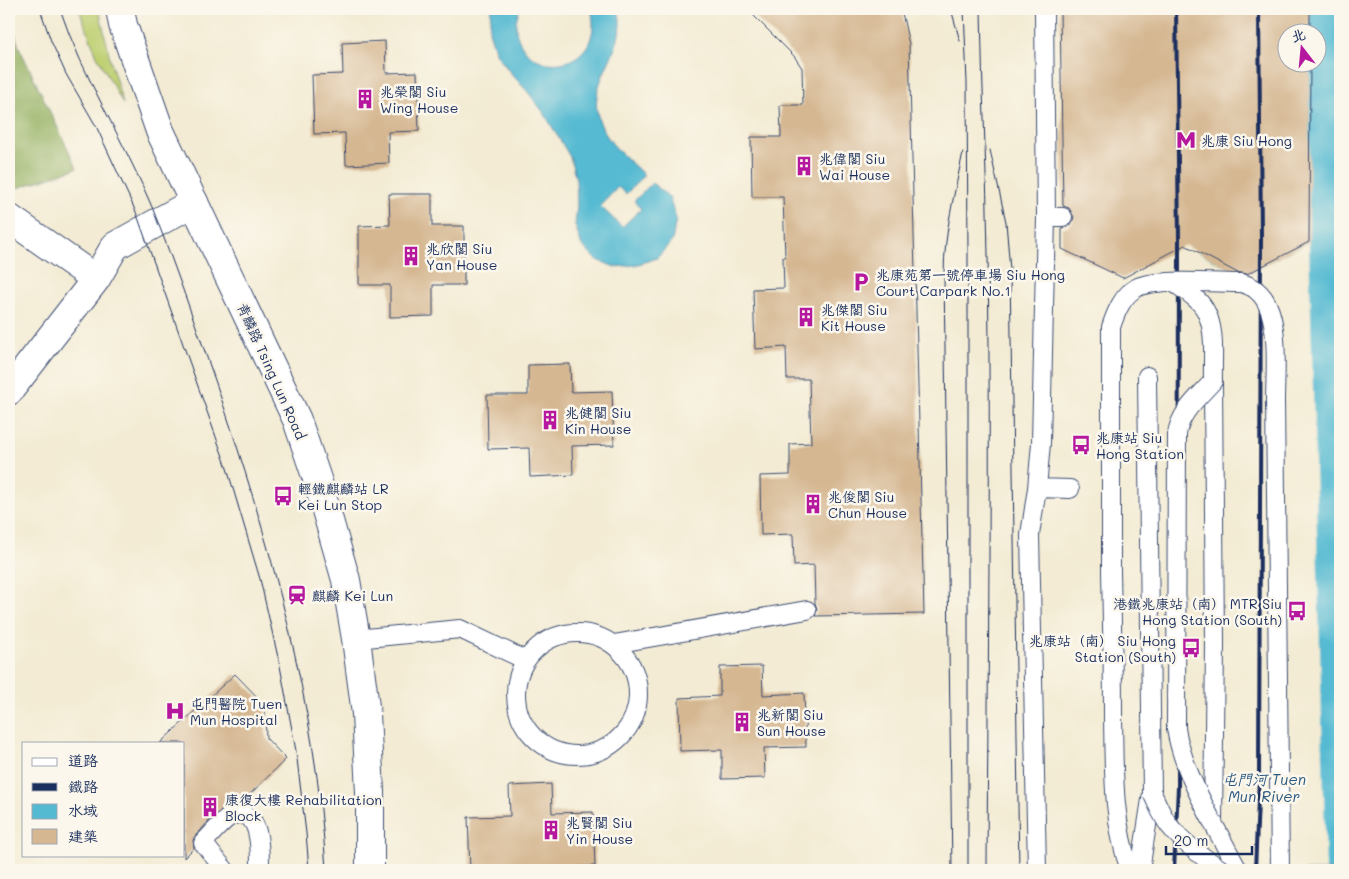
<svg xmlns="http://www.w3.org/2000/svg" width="1349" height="879" font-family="Mali,'LXGW WenKai TC',sans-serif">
	<rect width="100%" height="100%" fill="#fbf7ec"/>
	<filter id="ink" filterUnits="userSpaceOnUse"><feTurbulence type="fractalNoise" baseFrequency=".02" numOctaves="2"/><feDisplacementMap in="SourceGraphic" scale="10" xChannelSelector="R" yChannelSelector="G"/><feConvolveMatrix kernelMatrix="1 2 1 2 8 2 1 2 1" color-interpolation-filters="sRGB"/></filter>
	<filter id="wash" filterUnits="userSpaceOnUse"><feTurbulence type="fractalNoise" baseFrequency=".0096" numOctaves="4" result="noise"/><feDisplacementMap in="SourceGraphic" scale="20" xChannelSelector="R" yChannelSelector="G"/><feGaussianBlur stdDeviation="1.12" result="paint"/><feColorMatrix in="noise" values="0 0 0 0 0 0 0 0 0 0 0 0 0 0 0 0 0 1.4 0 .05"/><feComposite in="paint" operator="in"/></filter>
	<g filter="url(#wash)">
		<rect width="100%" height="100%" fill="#f3ebd3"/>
		<path fill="#bfd073" stroke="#6d8068" d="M79 9H99L111 63 123 104 97 56Z"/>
		<path fill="#97b265" stroke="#597062" d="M9 14 19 47 77 168 18 188 9 175Z"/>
		<path fill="#54bad2" stroke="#387498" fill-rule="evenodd" d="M491 9H520C516 17 515 26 517 35 531 82 606 69 591 9H618C631 55 576 83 605 133 614 149 631 162 644 175L626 194 618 187 600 206 622 227 641 209 634 201 652 183 669 197 676 219 672 241 657 258 635 265 615 267 595 259 581 244 575 225 577 205 576 180 570 157 544 113 527 91 509 71 496 53 489 31Z
			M1204 9H1340V870H1184L1186 842ZM1286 32H1316V62H1286Z"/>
		<path fill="#f3ebd3" d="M1309 242 1326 870H1181L1183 842 1196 251 1243 276Z"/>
		<g id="blocks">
			<path fill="#d5b792" d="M747 9H900L903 17 909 44 924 614 815 616 817 609 815 603 814 565 794 566 793 534 761 535 760 476 790 475V444L811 443 809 379H787L786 347 755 349 753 289 784 288 783 257H785L783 197H752L751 137H781L780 105H803L802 68 794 56Z
				M1060 9H1310V32H1286V62H1310L1309 242 1247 274 1236 272 1185 245 1123 278 1062 249V228L1068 226 1072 223 1074 217 1069 208 1063 206Z
				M385 41 386 73 417 72 419 131 388 132 389 163 346 165 345 133 314 134 312 75 343 74 342 43Z
				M389 194H432V226H464V285H433V316L390 317V285H359V226L390 225Z
				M570 364 571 392 612 391 614 445 572 446 573 475 530 477 529 448 488 449 487 395H528V365Z
				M762 666 763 695 804 693 806 747 764 748 765 778 722 779V750L680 751 679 698 720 696V667Z
				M235 674 265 705 266 738 286 759 240 804 226 807 213 817 195 836 193 840 194 848 184 858V743H160Z
				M551 784 552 813 593 812 595 866 553 867V870H470L468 817 510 816 509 786Z"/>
		</g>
	</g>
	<g filter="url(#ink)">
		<use href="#blocks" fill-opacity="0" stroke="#3b4b70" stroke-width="1"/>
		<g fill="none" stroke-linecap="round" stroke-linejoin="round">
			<defs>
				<path id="service" d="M1046 217H1063
					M1213 381 1215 645 1213 823 1238 870
					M1275 401 1280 870
					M1037 488 1070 489
					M1111 571C1112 619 1113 667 1113 716 1114 768 1112 820 1130 870
					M516 694a61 61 0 1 1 122 0a61 61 0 1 1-122 0Z
					M356 639 460 629 525 660
					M614 644 807 610
					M225 870 203 843C210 836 223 820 231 816 262 804 260 853 260 870
					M1037 870 1030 535 1037 488 1041 443 1046 217 1044 9
					M1140 870 1152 793 1147 376"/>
				<path id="minor" d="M9 218 96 279
					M9 391 96 279 115 246 194 202"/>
				<path id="tertiary" d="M120 9 123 25 160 131 297 420 318 482 346 580 356 639 366 714 370 792V870"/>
			</defs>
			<use href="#service" stroke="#3b4b70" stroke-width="20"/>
			<use href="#minor" stroke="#3b4b70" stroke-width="30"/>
			<use href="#tertiary" stroke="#3b4b70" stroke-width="30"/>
			<use href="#service" stroke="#fff" stroke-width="18"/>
			<use href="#minor" stroke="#fff" stroke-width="28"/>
			<use href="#tertiary" stroke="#fff" stroke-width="28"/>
			<path stroke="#1b2f5e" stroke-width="1" d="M40 9 51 41 66 74 96 126 136 212 226 465 260 579 280 666 296 751 306 833 309 870
				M60 9C83 78 124 140 152 207 175 265 195 324 216 383 269 539 317 705 326 870
				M951 9 960 41
				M964 9 967 83 968 254V870
				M981 9C982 91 987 173 988 255 991 460 988 665 987 870
				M990 150 1006 222 1010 270 1019 870
				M952 870 944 274C944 232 955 193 963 152"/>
			<path stroke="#1b2f5e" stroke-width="4" d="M1174 870 1178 787 1179 238 1176 9
				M1255 870 1259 777 1261 237 1259 9"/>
			<defs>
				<path id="service-bridge" d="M1174 283C1184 290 1197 297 1204 308 1217 329 1212 358 1213 381 1198 398 1180 412 1177 434L1176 729C1182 763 1197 792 1213 823
					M1111 571V327C1116 312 1123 294 1138 287 1159 278 1217 283 1242 283 1247 285 1253 287 1256 290 1282 309 1275 371 1275 401
					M1152 793C1158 805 1163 820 1173 830 1187 846 1204 858 1222 870"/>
			</defs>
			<use href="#service-bridge" stroke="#3b4b70" stroke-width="20" stroke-linecap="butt"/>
			<use href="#service-bridge" stroke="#fff" stroke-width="18"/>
		</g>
	</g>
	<defs>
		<symbol id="building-bare" viewBox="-9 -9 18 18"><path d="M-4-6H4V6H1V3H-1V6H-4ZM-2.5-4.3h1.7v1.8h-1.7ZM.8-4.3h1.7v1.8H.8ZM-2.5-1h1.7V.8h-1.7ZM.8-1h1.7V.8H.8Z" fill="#b5179e" stroke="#fbf7ec" stroke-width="2.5" paint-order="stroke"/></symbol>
		<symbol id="metro-bare" viewBox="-9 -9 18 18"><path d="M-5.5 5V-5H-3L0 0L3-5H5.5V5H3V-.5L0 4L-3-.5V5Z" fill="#b5179e" stroke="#fbf7ec" stroke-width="2.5" paint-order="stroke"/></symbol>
		<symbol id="parking-bare" viewBox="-9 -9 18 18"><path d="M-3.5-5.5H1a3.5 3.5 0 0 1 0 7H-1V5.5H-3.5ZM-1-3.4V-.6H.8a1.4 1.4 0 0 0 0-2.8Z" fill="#b5179e" stroke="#fbf7ec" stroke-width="2.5" paint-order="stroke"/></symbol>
		<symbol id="bus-bare" viewBox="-9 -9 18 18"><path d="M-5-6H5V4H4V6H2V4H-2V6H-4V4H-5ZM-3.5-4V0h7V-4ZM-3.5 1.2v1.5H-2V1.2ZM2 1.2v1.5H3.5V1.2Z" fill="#b5179e" stroke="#fbf7ec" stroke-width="2.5" paint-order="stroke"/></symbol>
		<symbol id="station-bare" viewBox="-9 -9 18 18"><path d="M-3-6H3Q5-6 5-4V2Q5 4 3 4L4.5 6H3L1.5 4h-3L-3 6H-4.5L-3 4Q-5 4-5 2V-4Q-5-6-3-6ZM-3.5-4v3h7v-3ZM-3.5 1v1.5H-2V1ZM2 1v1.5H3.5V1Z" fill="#b5179e" stroke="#fbf7ec" stroke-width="2.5" paint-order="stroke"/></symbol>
		<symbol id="hospital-bare" viewBox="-9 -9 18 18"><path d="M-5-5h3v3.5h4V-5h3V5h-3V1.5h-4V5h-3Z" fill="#b5179e" stroke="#fbf7ec" stroke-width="2.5" paint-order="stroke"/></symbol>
	</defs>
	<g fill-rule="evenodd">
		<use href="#building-bare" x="351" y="85" width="28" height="28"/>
		<use href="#metro-bare" x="1172" y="126" width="28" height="28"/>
		<use href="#building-bare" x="790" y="152" width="28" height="28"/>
		<use href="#building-bare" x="397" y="242" width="28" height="28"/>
		<use href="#parking-bare" x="847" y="268" width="28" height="28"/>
		<use href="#building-bare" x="792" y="303" width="28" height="28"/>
		<use href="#building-bare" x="536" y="406" width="28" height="28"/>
		<use href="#bus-bare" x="1067" y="431" width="28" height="28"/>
		<use href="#bus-bare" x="269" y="482" width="28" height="28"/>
		<use href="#building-bare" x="799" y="490" width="28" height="28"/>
		<use href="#station-bare" x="283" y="581" width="28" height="28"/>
		<use href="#bus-bare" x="1283" y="597" width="28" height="28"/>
		<use href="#bus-bare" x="1177" y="634" width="28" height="28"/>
		<use href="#hospital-bare" x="161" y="697" width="28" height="28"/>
		<use href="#building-bare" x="728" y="708" width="28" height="28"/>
		<use href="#building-bare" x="196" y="793" width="28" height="28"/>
		<use href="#building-bare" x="537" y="816" width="28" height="28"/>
	</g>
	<g text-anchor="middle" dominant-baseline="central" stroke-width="5" stroke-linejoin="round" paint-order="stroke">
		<g font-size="14" fill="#1b2f5e" stroke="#fbf7ec" text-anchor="start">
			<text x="380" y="91">兆榮閣 Siu<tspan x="380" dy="16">Wing House</tspan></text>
			<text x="1201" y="140">兆康 Siu Hong</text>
			<text x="819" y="158">兆偉閣 Siu<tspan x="819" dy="16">Wai House</tspan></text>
			<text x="426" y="248">兆欣閣 Siu<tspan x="426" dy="16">Yan House</tspan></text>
			<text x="876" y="274">兆康苑第一號停車場 Siu Hong<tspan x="876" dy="16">Court Carpark No.1</tspan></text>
			<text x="821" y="309">兆傑閣 Siu<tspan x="821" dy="16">Kit House</tspan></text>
			<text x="565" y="412">兆健閣 Siu<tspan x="565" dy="16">Kin House</tspan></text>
			<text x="1096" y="437">兆康站 Siu<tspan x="1096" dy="16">Hong Station</tspan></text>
			<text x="298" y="488">輕鐵麒麟站 LR<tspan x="298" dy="16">Kei Lun Stop</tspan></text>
			<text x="828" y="496">兆俊閣 Siu<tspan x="828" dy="16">Chun House</tspan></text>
			<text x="312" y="595">麒麟 Kei Lun</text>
			<text x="1282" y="603" text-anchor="end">港鐵兆康站（南） MTR Siu<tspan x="1282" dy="16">Hong Station (South)</tspan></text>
			<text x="1176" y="640" text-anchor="end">兆康站（南） Siu Hong<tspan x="1176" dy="16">Station (South)</tspan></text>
			<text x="190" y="703">屯門醫院 Tuen<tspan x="190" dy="16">Mun Hospital</tspan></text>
			<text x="757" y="714">兆新閣 Siu<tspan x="757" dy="16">Sun House</tspan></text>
			<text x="225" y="799">康復大樓 Rehabilitation<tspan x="225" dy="16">Block</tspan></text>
			<text x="566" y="822">兆賢閣 Siu<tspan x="566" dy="16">Yin House</tspan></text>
		</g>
		<g font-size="14" fill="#1b2f5e" stroke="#fbf7ec">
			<text transform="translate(272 371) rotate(66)">青麟路 Tsing Lun Road</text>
		</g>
		<g font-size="15" font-style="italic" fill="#2c5981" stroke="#fbf7ec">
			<text x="1264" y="779">屯門河 Tuen<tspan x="1264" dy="17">Mun River</tspan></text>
		</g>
	</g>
	<rect width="1349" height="879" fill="none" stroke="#fbf7ec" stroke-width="30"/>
	<rect x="22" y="742" width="162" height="115" fill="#fbf7ec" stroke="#a1a7b3"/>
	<rect x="32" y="758" width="25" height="8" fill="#ffffff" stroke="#a1a7b3"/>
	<text x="68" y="766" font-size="15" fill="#1b2f5e">道路</text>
	<rect x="32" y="783" width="25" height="8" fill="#1b2f5e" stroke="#a1a7b3"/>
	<text x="68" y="792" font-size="15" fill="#1b2f5e">鐵路</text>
	<rect x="32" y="804" width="25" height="15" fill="#54bad2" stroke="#a1a7b3"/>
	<text x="68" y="816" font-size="15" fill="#1b2f5e">水域</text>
	<rect x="32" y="829" width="25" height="15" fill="#d5b792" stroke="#a1a7b3"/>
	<text x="68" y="842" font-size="15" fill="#1b2f5e">建築</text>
	<g transform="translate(1302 48) rotate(344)"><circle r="24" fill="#fbf7ec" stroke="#a1a7b3"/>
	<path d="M0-4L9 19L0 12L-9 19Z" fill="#b5179e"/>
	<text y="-8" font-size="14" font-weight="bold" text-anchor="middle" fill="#1b2f5e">北</text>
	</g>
	<path d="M1166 846v8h86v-8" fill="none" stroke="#1b2f5e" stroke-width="2.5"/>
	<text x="1174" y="846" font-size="15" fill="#1b2f5e" stroke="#fbf7ec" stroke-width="4" paint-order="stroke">20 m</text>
</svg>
